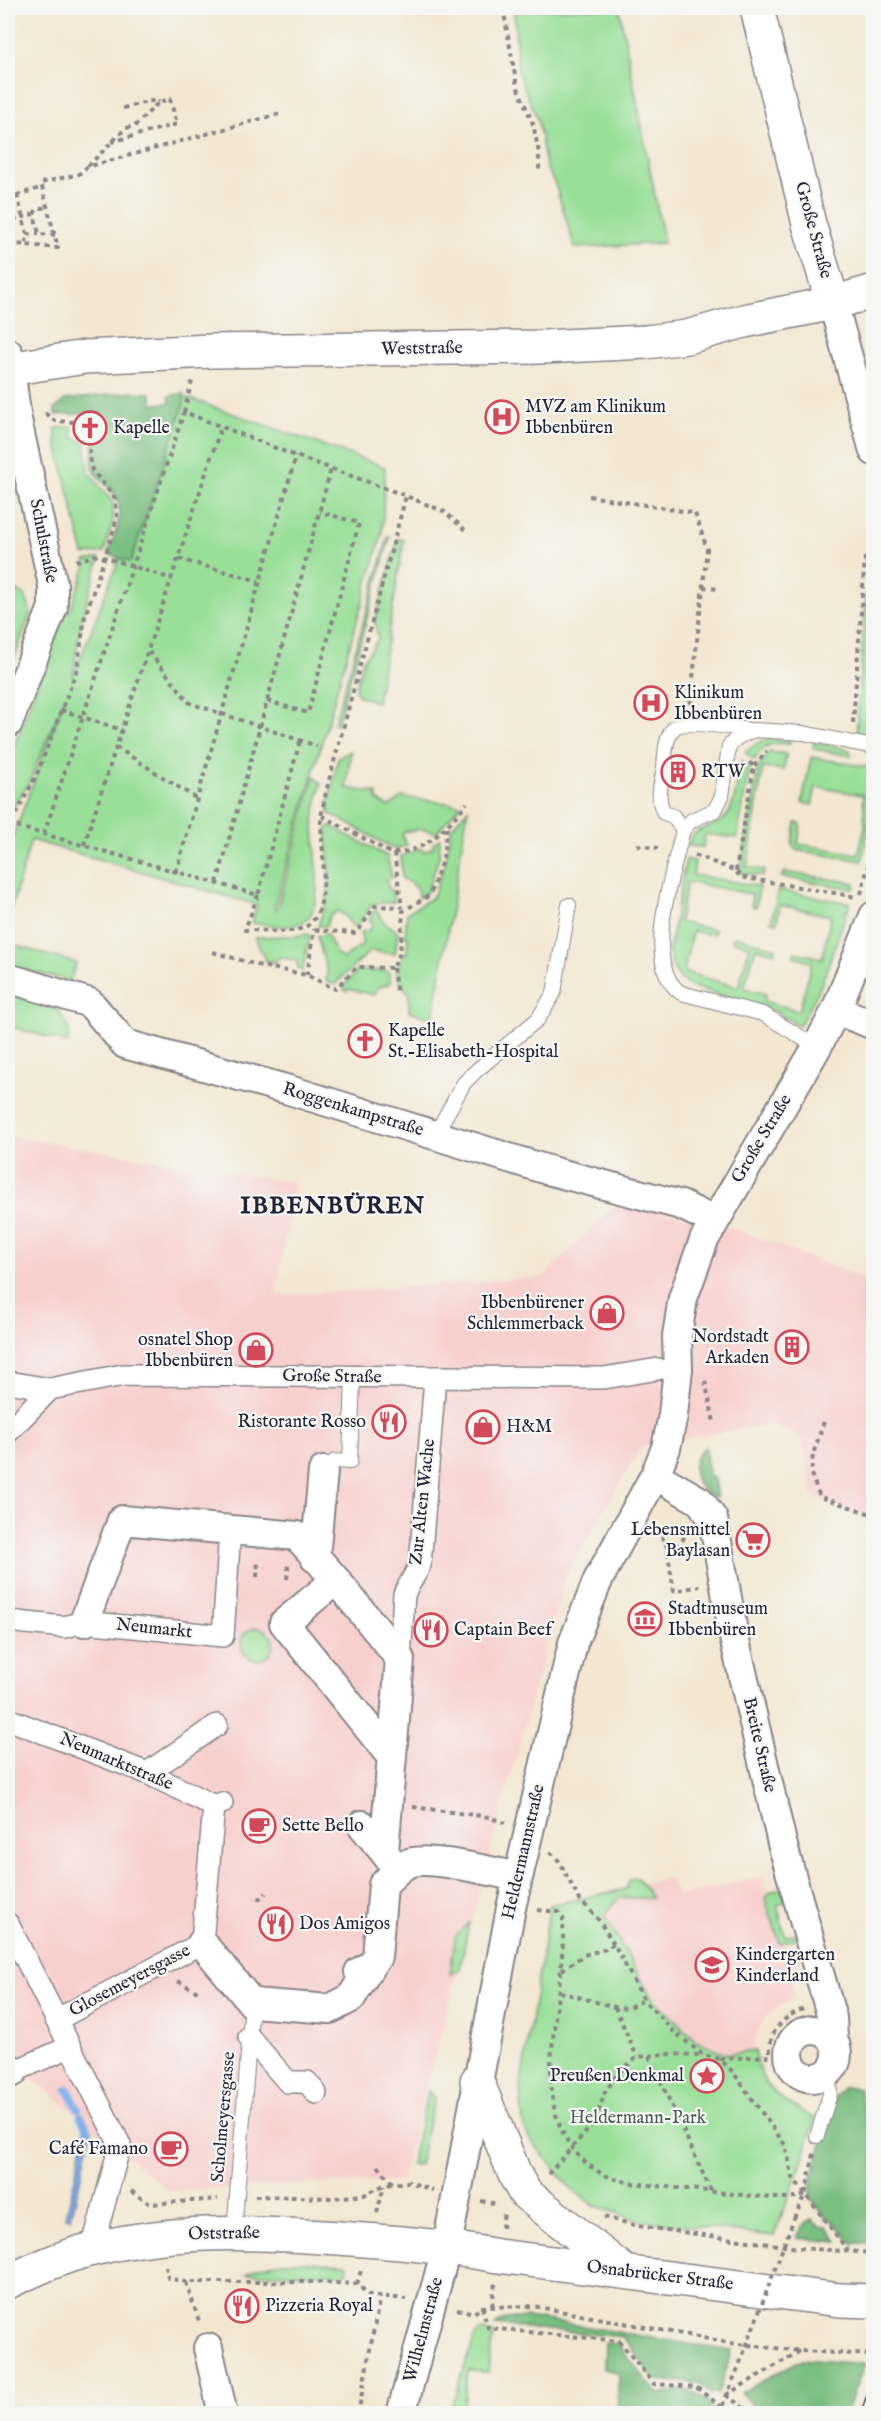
<svg xmlns="http://www.w3.org/2000/svg" width="881" height="2421" font-family="'IM FELL English',serif">
	<rect width="100%" height="100%" fill="#f6f6f2"/>
	<filter id="ink" filterUnits="userSpaceOnUse"><feTurbulence type="fractalNoise" baseFrequency=".0167" numOctaves="2"/><feDisplacementMap in="SourceGraphic" scale="12" xChannelSelector="R" yChannelSelector="G"/><feConvolveMatrix kernelMatrix="1 2 1 2 8 2 1 2 1" color-interpolation-filters="sRGB"/></filter>
	<filter id="wash" filterUnits="userSpaceOnUse"><feTurbulence type="fractalNoise" baseFrequency=".008" numOctaves="4" result="noise"/><feDisplacementMap in="SourceGraphic" scale="24" xChannelSelector="R" yChannelSelector="G"/><feGaussianBlur stdDeviation="1.35" result="paint"/><feColorMatrix in="noise" values="0 0 0 0 0 0 0 0 0 0 0 0 0 0 0 0 0 1.4 0 .05"/><feComposite in="paint" operator="in"/></filter>
	<g filter="url(#wash)">
		<rect width="100%" height="100%" fill="#f3e7d2"/>
		<path fill="#f7d0ce" d="M8 1136 295 1183 275 1296 543 1277 620 1200 743 1232 873 1282V1519L813 1497 801 1438 770 1424 642 1446 565 1577 401 2180 169 2191 8 2058Z
			M763 1877 791 1966 794 1997 771 2011 762 2022 756 2035 753 2050 727 2054 700 2041 674 2018 651 1992 632 1964 594 1895 669 1878 677 1896Z"/>
		<path fill="#99df98" stroke="#5e806a" stroke-width="1.5" d="M619 8 664 243 575 248 555 184 546 167 538 121 518 72 514 10Z
			M182 396 385 467 382 534 274 908 277 909 314 776 321 784C318 797 314 811 314 825 314 847 325 904 306 920 292 931 267 924 252 923L257 905 31 840 8 920V850L66 695 28 785 8 816V763L63 614 70 610 86 567 85 561 100 558 82 617 72 680Z
			M72 427 73 438 85 442 89 473 113 503V522L104 552 84 555 56 441V428Z
			M388 537H390L337 725 334 724Z
			M398 539 404 540 377 702 359 696 355 689 363 661 378 639 375 620Z
			M867 582 873 608 874 737H872L856 735Z
			M15 590 25 595 31 612 8 676V592Z
			M772 739 790 740V744C770 742 766 744 754 760L745 752 761 741Z
			M814 742 850 750 851 756 813 749Z
			M351 751 346 788 376 793 378 801 389 807 402 797 461 805 436 833 421 829 404 832 402 835 407 846 394 849 329 813V801L338 758Z
			M769 752 786 754 784 770 763 768 747 867 764 870 763 876 740 873 758 768Z
			M811 757 873 768V804L862 861 796 850 792 845 796 823 801 824 798 844 858 854 865 826 863 795 816 787 812 805 802 803Z
			M741 760 750 766 737 838 705 834 703 847 688 846C691 825 716 830 727 816 736 804 738 775 741 760Z
			M468 809 433 1019 409 1011V993C393 977 395 972 404 953H407L408 936H405L407 913 433 897 446 859 451 828Z
			M330 826 387 856 392 878 387 879 389 891 393 890 394 902 372 904 355 929 344 915 338 911 330 915 326 926H318L327 899 329 880 327 828Z
			M440 839 439 857 427 892 418 898C419 888 411 882 402 879L401 856 422 848 423 852 434 847 433 843Z
			M686 859 695 861 693 875 759 886 756 907 751 906 752 894 687 882 679 922 715 930 713 935 692 931 684 972 738 987 750 946 732 941 734 936 776 948 775 953 756 948 744 988 766 994 764 1001 799 1011 812 962 793 956 795 952 822 958 831 916 780 905 777 923 771 922 778 890 850 903 820 988 799 1026 775 1011 689 986C676 976 671 967 669 951Z
			M785 872 790 873 855 883 854 889 781 877Z
			M376 909 384 922 398 932 395 954 370 951 334 985 326 981 327 971 317 936 327 934 336 953 343 959 363 944 360 934 364 930 368 932 373 922 369 920Z
			M308 934 310 937 302 971 298 969 297 961 279 957 275 963 265 960 255 937 296 936Z
			M8 943 76 963 70 981 8 966Z
			M358 970 388 971 391 983 379 987 374 995 348 989 347 991 344 990 343 987Z
			M8 994 58 1010 69 1029 68 1043 8 1026Z
			M241 1644a16 16 0 1 1 32 0a16 16 0 1 1-32 0Z
			M634 1878H638L652 1898H619L606 1912 605 1917 651 1996 696 2041 727 2054 755 2051C757 2059 758 2067 761 2074 770 2097 796 2107 815 2119L802 2162 774 2236 637 2220 594 2205 571 2189 529 2138 523 2123 520 2090 550 1905 626 1889 628 1881Z
			M779 1889 783 1890 788 1902 777 1905 785 1936 797 1933 798 1938 780 1943 765 1899 770 1892Z
			M469 1923 460 1969 450 1974 455 1937Z
			M428 2090 434 2099 419 2165 411 2164Z
			M287 2261 348 2264 347 2273 247 2274 261 2266Z
			M481 2331 493 2333 488 2372 468 2371 463 2413H449L475 2337Z"/>
		<path fill="#7abe80" stroke="#4e705e" stroke-width="1.5" d="M132 392 151 393 153 404 170 403 169 396 184 393V404L131 562 108 554C113 538 123 520 118 503 115 488 98 482 93 468 91 460 93 452 93 444L104 437 101 413 55 415V409L65 400Z
			M705 1447 710 1478H714L717 1497C693 1492 685 1462 705 1447Z
			M844 2087 859 2089 868 2129 873 2130V2244L853 2243 831 2219 826 2218 810 2197 812 2178 836 2096Z
			M813 2219 819 2226 827 2227 839 2242 797 2238 802 2227Z
			M528 2317 732 2351 718 2394H711L700 2383 655 2380 623 2337 495 2325 505 2319Z
			M605 2343 617 2344 657 2393C665 2394 669 2393 677 2391 691 2387 702 2398 712 2406L710 2413H617L619 2373 604 2369Z
			M802 2359 865 2364 845 2413H759L741 2393Z"/>
		<path fill="#7eb0ea" stroke="#506992" stroke-width="1.5" d="M86 2129 92 2130 71 2218 66 2217Z"/>
		<g fill="none" stroke-linecap="round" stroke-linejoin="round">
			<path stroke="#7eb0ea" stroke-width="8" d="M68 2089 78 2109
				M81 2117 88 2130 87 2137"/>
		</g>
	</g>
	<g filter="url(#ink)">
		<g fill="none" stroke-linecap="round" stroke-linejoin="round">
			<defs>
				<path id="service" d="M683 830 673 816 664 813C656 799 661 783 664 768 665 756 665 737 674 728 685 718 736 729 752 730
					M817 1047 763 1014 681 993C640 965 674 870 683 830L692 820 715 810 722 796 729 746 738 737 754 730 803 733 874 747
					M435 1135 464 1083 477 1070 538 1019 554 993 569 905
					M323 1471 335 1461 350 1462 353 1377
					M817 2136 830 2094 829 2072
					M234 2233 252 2003"/>
				<path id="pedestrian" d="M8 1382 50 1389 123 1375 604 1378 658 1369
					M8 1432 50 1389
					M8 1621 64 1627 84 1622 223 1636 230 1530
					M400 1659 404 1594 420 1565 435 1378
					M8 1719 147 1773 214 1806 222 1803
					M147 1773 217 1725
					M8 1924 120 2145 92 2249
					M56 2020 202 1943 214 1806
					M249 2037 288 2082H307L316 2093
					M13 2072 69 2047"/>
				<path id="minor" d="M833 303 874 451
					M8 353 17 420 53 585V607L8 723
					M8 978 90 1003 125 1044 289 1090 551 1171 681 1205 714 1221
					M836 1010 874 1025
					M655 1475 700 1501 713 1519 734 1637 782 1843 832 2018 833 2039
					M315 1558 323 1471
					M84 1622 122 1520 297 1536 336 1580
					M390 1755 284 1623 336 1580 400 1659 384 1852 398 1870
					M362 1825 384 1852
					M202 1943 252 2003 330 2009 351 1998 371 1965
					M359 1972 371 1965 377 1957 383 1885C391 1877 399 1867 409 1863 428 1856 495 1872 517 1877
					M789 2054a24 24 0 1 1 48 0a24 24 0 1 1-48 0Z
					M8 2067 13 2072
					M208 2348 223 2414
					M401 2414 447 2246 511 1908 573 1643 598 1580 655 1475 666 1448 673 1415 678 1369 677 1336 683 1298 704 1240 817 1047 836 1010 874 916"/>
				<path id="tertiary" d="M833 303 874 291"/>
				<path id="secondary" d="M8 369 85 357 211 351 542 347 646 342 687 337 744 321 833 303 809 224 757 8
					M477 2081 516 2177 525 2193 625 2272
					M8 2282C35 2269 63 2256 93 2249 174 2229 256 2232 339 2238 392 2242 445 2246 498 2256L840 2300 874 2301"/>
			</defs>
			<use href="#service" stroke="#8a8486" stroke-width="16"/>
			<use href="#pedestrian" stroke="#8a8486" stroke-width="24"/>
			<use href="#minor" stroke="#8a8486" stroke-width="32"/>
			<use href="#tertiary" stroke="#8a8486" stroke-width="36"/>
			<use href="#secondary" stroke="#8a8486" stroke-width="36"/>
			<path stroke="#8a8486" stroke-width="4" stroke-dasharray="4.5 4.5" stroke-linecap="butt" d="M503 8 517 86 533 124 539 153V174
				M123 108 156 100 159 102
				M88 166 126 128 135 126 159 102 170 99 177 124 111 142
				M17 195 27 234 26 245
				M8 198 43 187
				M34 214 37 209 47 207
				M27 234H39
				M55 235 39 234 34 214 9 221 15 244 58 248 41 183 79 174 87 167 279 114
				M184 412 192 381
				M589 496 695 513 707 549 690 705
				M179 559 259 581
				M866 560 874 588
				M76 561 98 555 172 579
				M703 587 718 589
				M149 652 190 703 317 746
				M267 701 308 713 359 523 320 512
				M61 710 122 730
				M853 723 865 557
				M116 747 197 799
				M754 766 767 751
				M322 816 389 852C424 857 447 826 467 803
				M8 824 258 895 300 741
				M8 830 37 774 77 670 85 616 115 526 117 515 115 498 92 470 90 463 89 436H77L75 422 55 421 46 414 41 415
				M44 834 184 412 296 456 401 494 445 512 465 530
				M84 845 221 427
				M637 845 658 848
				M394 853 402 908
				M695 855 736 871 740 877 857 897
				M736 871 754 766 746 760
				M176 872 296 456
				M217 883 331 469
				M861 894 874 843
				M258 895 245 930C265 929 287 936 305 927 332 914 322 850 321 825 321 811 325 797 328 784L406 496
				M315 930 354 933 359 930 375 906 402 907
				M213 952 261 966 307 975 335 989 357 967 393 968 400 953 403 911 430 895 443 858 447 826
				M393 968 397 994
				M307 975 314 929
				M705 1381 714 1422
				M824 1422 813 1454 811 1474 820 1497 874 1515
				M662 1535a11 11 0 1 1 22 0a11 11 0 1 1-22 0Z
				M666 1543 674 1591 700 1586
				M257 1577 258 1559
				M287 1579 288 1565
				M413 1807 489 1817 505 1823
				M550 1852 559 1861 579 1899 596 1916 614 1944 644 2000 672 2030 703 2055 720 2059 733 2072 785 2145 793 2178 849 2252
				M258 1900 266 1893
				M538 1910 559 1912 563 1918C565 1973 550 2027 551 2082 552 2120 569 2158 605 2175 626 2185 654 2185 677 2188 709 2191 741 2195 772 2198H790L805 2195
				M562 1970 584 1955 606 1949 614 1944
				M178 1981 201 1994
				M560 1992 615 2007 627 2008 644 2000
				M615 2007 637 2057
				M649 2056 711 2191
				M720 2059 770 2056C768 2032 781 2018 803 2009
				M378 2166 393 2184
				M548 2174 595 2122 605 2092 618 2073 637 2057 666 2054 702 2055
				M131 2191 150 2204 218 2199
				M255 2196 332 2198 364 2195 384 2185 409 2182 433 2190
				M481 2201 497 2204
				M377 2213 384 2186
				M604 2217 638 2226 799 2248 874 2253
				M794 2218 805 2195 814 2154
				M502 2228 504 2212
				M166 2266 168 2278 186 2282H314L357 2284 369 2295 406 2299
				M186 2282 200 2324
				M357 2284 362 2267
				M492 2306 495 2283
				M482 2307 488 2328 619 2341 654 2384 696 2387 721 2407
				M457 2309 474 2313 482 2307 533 2306 730 2343 801 2351 874 2355
				M726 2395 800 2351
				M726 2395 752 2414
				M358 2414 380 2296
				M719 2414 740 2363"/>
			<use href="#service" stroke="#fff" stroke-width="14"/>
			<use href="#pedestrian" stroke="#fff" stroke-width="21"/>
			<use href="#minor" stroke="#fff" stroke-width="28"/>
			<use href="#tertiary" stroke="#fff" stroke-width="33"/>
			<use href="#secondary" stroke="#fff" stroke-width="33"/>
			<defs>
				<path id="rail" d="M863 2414 874 2385"/>
			</defs>
			<use href="#rail" stroke="#22223b" stroke-width="7"/>
			<use href="#rail" stroke="#f6f6f2" stroke-width="4.5" stroke-dasharray="14" stroke-linecap="butt"/>
			<path stroke="#8a8486" stroke-width="4" stroke-dasharray="4.5 4.5" stroke-linecap="butt" d="M740 2363 794 2218"/>
		</g>
	</g>
	<defs>
		<symbol id="hospital-ring" viewBox="-11 -11 22 22"><circle r="9.5" fill="#f6f6f2" stroke="#d1495b" stroke-width="1.5"/><path d="M-5-5h3v3.5h4V-5h3V5h-3V1.5h-4V5h-3Z" fill="#d1495b"/></symbol>
		<symbol id="church-ring" viewBox="-11 -11 22 22"><circle r="9.5" fill="#f6f6f2" stroke="#d1495b" stroke-width="1.5"/><path d="M-1.2-6h2.4v3.5h3.3v2.4h-3.3V6h-2.4V-.1h-3.3v-2.4h3.3Z" fill="#d1495b"/></symbol>
		<symbol id="building-ring" viewBox="-11 -11 22 22"><circle r="9.5" fill="#f6f6f2" stroke="#d1495b" stroke-width="1.5"/><path d="M-4-6H4V6H1V3H-1V6H-4ZM-2.5-4.3h1.7v1.8h-1.7ZM.8-4.3h1.7v1.8H.8ZM-2.5-1h1.7V.8h-1.7ZM.8-1h1.7V.8H.8Z" fill="#d1495b"/></symbol>
		<symbol id="shop-ring" viewBox="-11 -11 22 22"><circle r="9.5" fill="#f6f6f2" stroke="#d1495b" stroke-width="1.5"/><path d="M-5-2.5h2.3a2.7 3.5 0 0 1 5.4 0H5L5.5 6h-11ZM-1.5-2.5h3a1.5 2.3 0 0 0-3 0Z" fill="#d1495b"/></symbol>
		<symbol id="restaurant-ring" viewBox="-11 -11 22 22"><circle r="9.5" fill="#f6f6f2" stroke="#d1495b" stroke-width="1.5"/><path d="M-5-6h1v4h1v-4h1v4h1v-4h1v5L-1.5 .5V6h-2V.5L-5-1ZM5-6V6H3V1.5H1.5Q1.5-4 5-6Z" fill="#d1495b"/></symbol>
		<symbol id="supermarket-ring" viewBox="-11 -11 22 22"><circle r="9.5" fill="#f6f6f2" stroke="#d1495b" stroke-width="1.5"/><path d="M-6-5.5h2.5l.6 2H6L4.5 2H-2.5L-4.4-4H-6ZM-1.5 3.2a1.3 1.3 0 1 0 .1 0ZM3 3.2a1.3 1.3 0 1 0 .1 0Z" fill="#d1495b"/></symbol>
		<symbol id="museum-ring" viewBox="-11 -11 22 22"><circle r="9.5" fill="#f6f6f2" stroke="#d1495b" stroke-width="1.5"/><path d="M0-6L6-3V-2H-6V-3ZM-5-1h2V3h-2ZM-1-1h2V3h-2ZM3-1h2V3H3ZM-6 4H6V6H-6Z" fill="#d1495b"/></symbol>
		<symbol id="cafe-ring" viewBox="-11 -11 22 22"><circle r="9.5" fill="#f6f6f2" stroke="#d1495b" stroke-width="1.5"/><path d="M-5.5-4.5H6V0H3Q3 3.5 0 3.5H-2.5Q-5.5 3.5-5.5 0ZM3-3.2v2h1.7v-2ZM-6 4.5H4V6H-6Z" fill="#d1495b"/></symbol>
		<symbol id="school-ring" viewBox="-11 -11 22 22"><circle r="9.5" fill="#f6f6f2" stroke="#d1495b" stroke-width="1.5"/><path d="M0-5L7-2L0 1L-7-2ZM-4 1L0 2.5L4 1V4Q0 6-4 4Z" fill="#d1495b"/></symbol>
		<symbol id="sight-ring" viewBox="-11 -11 22 22"><circle r="9.5" fill="#f6f6f2" stroke="#d1495b" stroke-width="1.5"/><path d="M0-6L1.8-2.2L6-1.7L2.9 1.2L3.7 5.4L0 3.3L-3.7 5.4L-2.9 1.2L-6-1.7L-1.8-2.2Z" fill="#d1495b"/></symbol>
	</defs>
	<g fill-rule="evenodd">
		<use href="#hospital-ring" x="483" y="398" width="38" height="38"/>
		<use href="#church-ring" x="71" y="409" width="38" height="38"/>
		<use href="#hospital-ring" x="632" y="684" width="38" height="38"/>
		<use href="#building-ring" x="659" y="753" width="38" height="38"/>
		<use href="#church-ring" x="346" y="1022" width="38" height="38"/>
		<use href="#shop-ring" x="588" y="1294" width="38" height="38"/>
		<use href="#building-ring" x="773" y="1328" width="38" height="38"/>
		<use href="#shop-ring" x="237" y="1331" width="38" height="38"/>
		<use href="#restaurant-ring" x="370" y="1403" width="38" height="38"/>
		<use href="#shop-ring" x="464" y="1408" width="38" height="38"/>
		<use href="#supermarket-ring" x="734" y="1521" width="38" height="38"/>
		<use href="#museum-ring" x="626" y="1600" width="38" height="38"/>
		<use href="#restaurant-ring" x="412" y="1611" width="38" height="38"/>
		<use href="#cafe-ring" x="240" y="1807" width="38" height="38"/>
		<use href="#restaurant-ring" x="257" y="1905" width="38" height="38"/>
		<use href="#school-ring" x="693" y="1946" width="38" height="38"/>
		<use href="#sight-ring" x="688" y="2057" width="38" height="38"/>
		<use href="#cafe-ring" x="152" y="2130" width="38" height="38"/>
		<use href="#restaurant-ring" x="223" y="2287" width="38" height="38"/>
	</g>
	<g text-anchor="middle" dominant-baseline="central" stroke-width="4.5" stroke-linejoin="round" paint-order="stroke">
		<g font-size="18" fill="#22223b" stroke="#f6f6f2">
			<text transform="translate(813 230) rotate(75)">Große Straße</text>
			<text transform="translate(422 349) rotate(-1)">Weststraße</text>
			<text transform="translate(43 541) rotate(79)">Schulstraße</text>
			<text transform="translate(353 1110) rotate(17)">Roggenkampstraße</text>
			<text transform="translate(762 1139) rotate(-59)">Große Straße</text>
			<text transform="translate(332 1377) rotate(1)">Große Straße</text>
			<text transform="translate(423 1502) rotate(-84)">Zur Alten Wache</text>
			<text transform="translate(154 1629) rotate(6)">Neumarkt</text>
			<text transform="translate(759 1745) rotate(77)">Breite Straße</text>
			<text transform="translate(116 1762) rotate(23)">Neumarktstraße</text>
			<text transform="translate(524 1852) rotate(-77)">Heldermannstraße</text>
			<text transform="translate(130 1981) rotate(-28)">Glosemeyersgasse</text>
			<text transform="translate(224 2117) rotate(-85)">Scholmeyersgasse</text>
			<text transform="translate(224 2234) rotate(-1)">Oststraße</text>
			<text transform="translate(660 2276) rotate(7)">Osnabrücker Straße</text>
			<text transform="translate(424 2330) rotate(-75)">Wilhelmstraße</text>
		</g>
		<g font-size="18" fill="#22223b" stroke="#f6f6f2" text-anchor="start">
			<text x="525" y="407">MVZ am Klinikum<tspan x="525" dy="21">Ibbenbüren</tspan></text>
			<text x="113" y="428">Kapelle</text>
			<text x="674" y="693">Klinikum<tspan x="674" dy="21">Ibbenbüren</tspan></text>
			<text x="701" y="772">RTW</text>
			<text x="388" y="1031">Kapelle<tspan x="388" dy="21">St.-Elisabeth-Hospital</tspan></text>
			<text x="584" y="1303" text-anchor="end">Ibbenbürener<tspan x="584" dy="21">Schlemmerback</tspan></text>
			<text x="769" y="1337" text-anchor="end">Nordstadt<tspan x="769" dy="21">Arkaden</tspan></text>
			<text x="233" y="1340" text-anchor="end">osnatel Shop<tspan x="233" dy="21">Ibbenbüren</tspan></text>
			<text x="366" y="1422" text-anchor="end">Ristorante Rosso</text>
			<text x="506" y="1427">H&amp;M</text>
			<text x="730" y="1530" text-anchor="end">Lebensmittel<tspan x="730" dy="21">Baylasan</tspan></text>
			<text x="668" y="1609">Stadtmuseum<tspan x="668" dy="21">Ibbenbüren</tspan></text>
			<text x="454" y="1630">Captain Beef</text>
			<text x="282" y="1826">Sette Bello</text>
			<text x="299" y="1924">Dos Amigos</text>
			<text x="735" y="1955">Kindergarten<tspan x="735" dy="21">Kinderland</tspan></text>
			<text x="684" y="2076" text-anchor="end">Preußen Denkmal</text>
			<text x="148" y="2149" text-anchor="end">Café Famano</text>
			<text x="265" y="2306">Pizzeria Royal</text>
		</g>
		<g font-size="18" fill="#465b57" stroke="#f6f6f2">
			<text x="638" y="2118">Heldermann-Park</text>
		</g>
		<g font-size="24" font-weight="bold" letter-spacing="1.5" fill="#22223b" stroke="#f6f6f2">
			<text x="333" y="1206">IBBENBÜREN</text>
		</g>
	</g>
	<rect width="881" height="2421" fill="none" stroke="#f6f6f2" stroke-width="30"/>
</svg>
